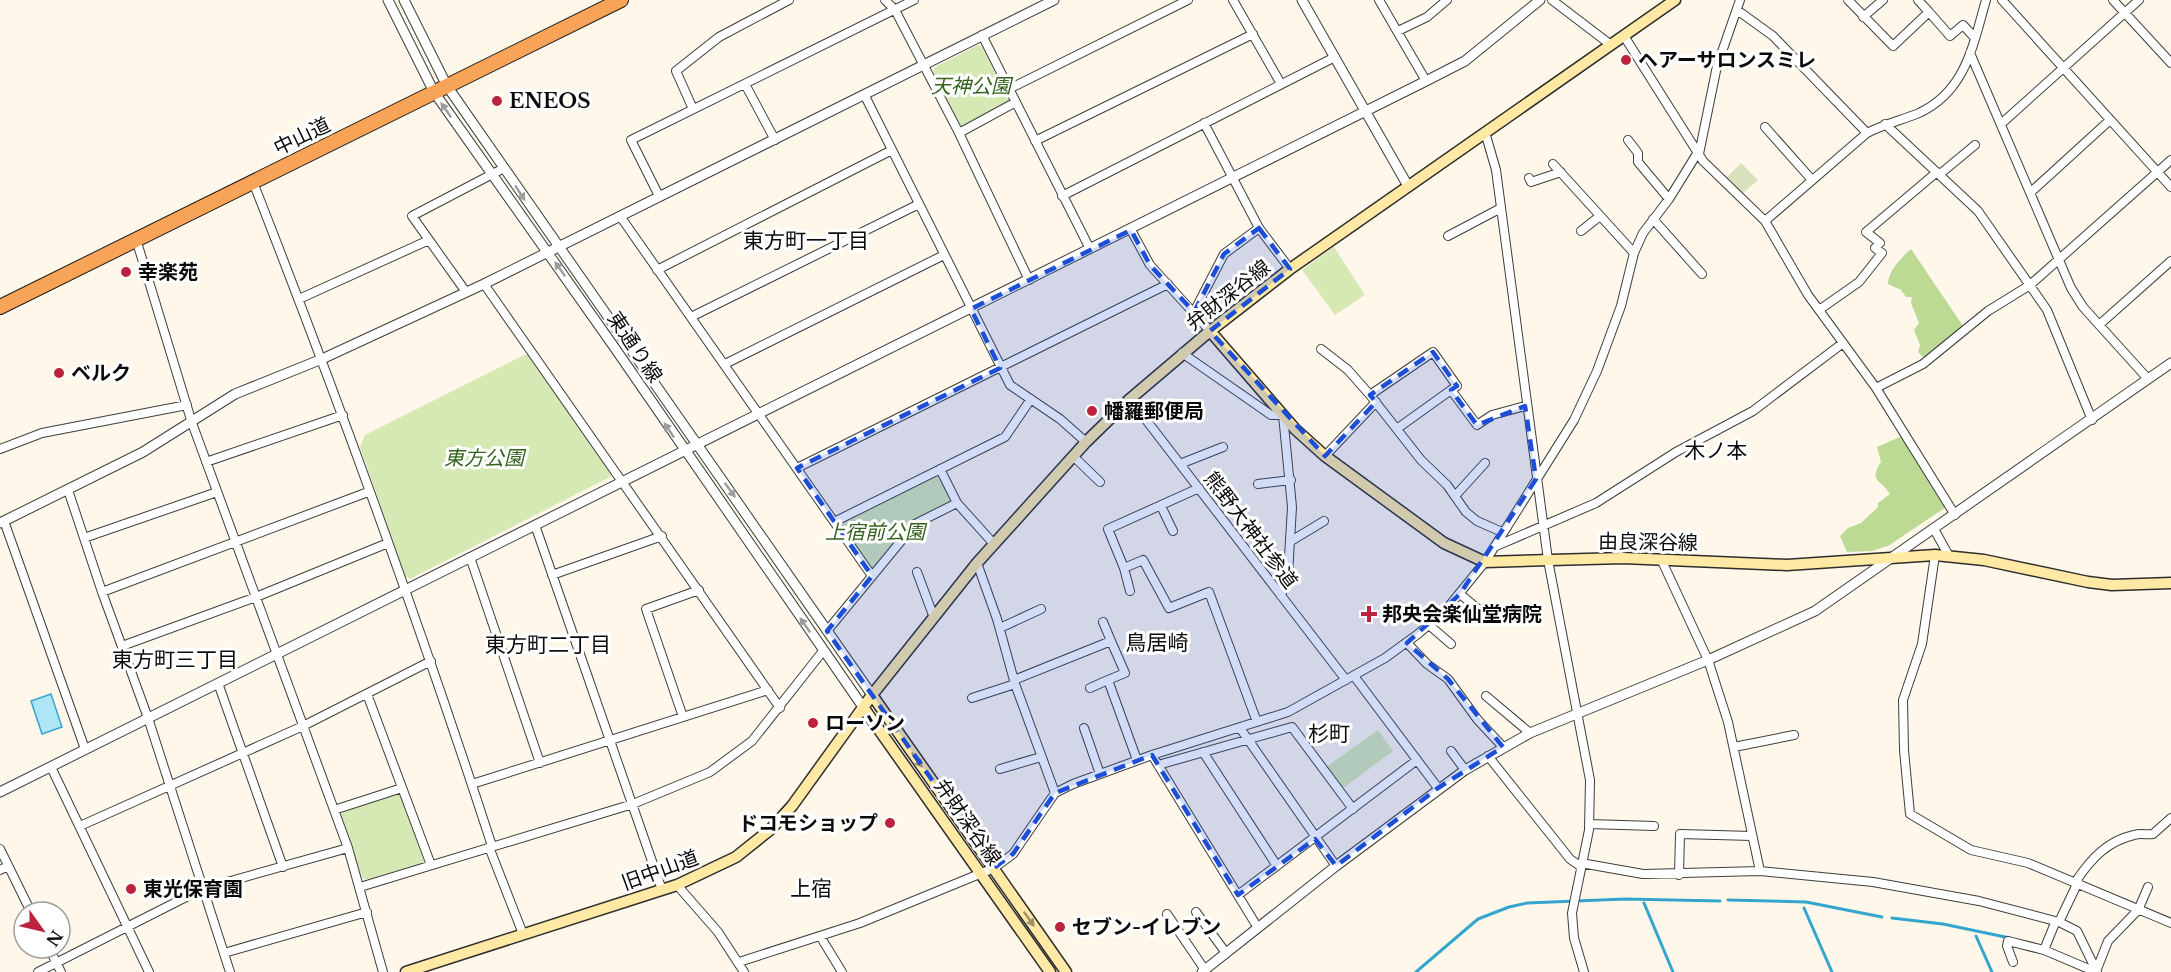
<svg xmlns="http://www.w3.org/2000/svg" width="2171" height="972" font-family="'Libre Baskerville','Noto Sans JP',serif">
	<rect width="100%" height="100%" fill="#fff8ea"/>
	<path fill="#d6e9b4" d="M978 45 982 47 1009 100 1007 104 963 126 960 125 933 72 935 67Z
		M1334 247 1365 295 1335 315 1302 270Z
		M524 355H530L611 473 610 477 410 579 405 576 360 447 365 435Z
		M936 476 939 478 951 500 949 504 913 521 876 568 872 569 842 527 843 523Z
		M1378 730 1393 751 1342 789 1326 767Z
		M396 793 402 798 425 863 370 880 362 878 340 818 342 813Z"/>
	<path fill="#bcda93" d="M1911 249 1963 326 1925 359 1918 352 1920 345 1914 330 1919 323 1911 303 1912 297H1906L1901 290 1888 284C1888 271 1901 258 1911 249Z
		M1902 436 1946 507 1888 546 1872 551 1847 552 1840 536 1848 528 1861 523 1878 507V503L1890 494C1881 479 1868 482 1881 462L1877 447Z"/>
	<path fill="#d9e0bc" d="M1741 163 1758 180 1742 194 1725 179Z"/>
	<path fill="#aee5f7" stroke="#34a5ce" stroke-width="1.5" d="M51 694 62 727 42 734 31 701Z"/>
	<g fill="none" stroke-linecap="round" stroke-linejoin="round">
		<path stroke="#34a5ce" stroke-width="3" d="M1728 900 1806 902 1882 917
			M1644 903 1673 972
			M1804 908 1832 972
			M1892 918 1943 924 2010 938
			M1976 936 1992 972
			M1416 972 1478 919 1509 907 1527 903 1625 899 1720 901"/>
		<defs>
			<path id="minor" d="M885 0 895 10 959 133 1029 280
				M1233 0 1281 84
				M1379 0 1426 81
				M1552 0 1611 45
				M1848 0 1893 46 1929 12 1950 36 1963 25 1975 38
				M1918 0 1929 12
				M2002 0 2171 187
				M2113 0 2171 63
				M1737 10 1773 36 1867 133
				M1863 17 1883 0
				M1398 31 1427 17 1447 0
				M982 35 1090 249
				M1624 36 1703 161 1765 221 1808 295 1876 388 1955 515
				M1970 53 2071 288 2083 307 2148 379
				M745 84 775 140
				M1009 89 1188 0
				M865 96 1010 385 1060 419 1086 442
				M693 109 676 71 719 37 789 0
				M1204 123 1259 228 1290 269
				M1885 124 1978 211 2047 310 2092 420
				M2001 124 2139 0
				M1765 127 1812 180
				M1485 132 1496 170 1548 560 1590 780 1589 830 1572 913 1574 938 1584 972
				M959 133 1016 102
				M1628 140 1638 153V162L1669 199
				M1035 141 1253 34
				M1699 154 1717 66 1740 0
				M1553 164 1634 253
				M1940 174 1975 145
				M1529 178 1531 182 1561 172
				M253 182C339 401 419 622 492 846
				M2031 192 2110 120
				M659 196 631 140 914 0
				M1062 196 1335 57
				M620 216 872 576
				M1653 219 1702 274
				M1765 221 1867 133C1884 124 1902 120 1919 113 1966 91 1973 45 1986 0
				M1131 230 1150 265 1210 331
				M1581 231 1600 216
				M1448 236 1501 208
				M136 239 192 423 348 848 383 972
				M657 270 892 150
				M484 284 780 708
				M466 292 412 216 504 168
				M299 299 429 240
				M1819 310 1859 282 1882 253 1875 248 1880 243 1866 232 1937 172
				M1194 312 1224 254 1259 228
				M691 317 919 204
				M2099 325 2171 261
				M1321 349 1348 370 1370 395 1433 352 1457 386 1451 390 1477 425 1492 415 1525 406
				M1182 353 1271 415H1283L1292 507 1288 574 1281 596
				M725 364 944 255
				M1876 388 1923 364 1988 311 2030 285 2171 160
				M1370 395 1421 460 1447 485 1466 512 1477 521 1502 532
				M1130 399 1346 680
				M1398 428 1451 390
				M0 449 42 433 187 405
				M1073 456 1100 482
				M1325 456 1376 402
				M206 462 343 415
				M1180 464 1223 447
				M797 468 1168 284
				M940 469 957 503 993 543
				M1258 484 1291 480
				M1199 488 1108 529 1124 568 1143 560 1169 608 1209 592 1257 722
				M68 490 102 592 148 718 230 972
				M1455 496 1485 463
				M1161 506 1173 531
				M4 521 85 749
				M834 522 1005 437 1031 399
				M535 525 662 890
				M1934 529 1949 556
				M84 538 217 492
				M1291 541 1324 521
				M1494 547 1596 503 1676 452 1753 411 1843 343
				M1935 555 1922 644 1903 700 1904 750 1910 814 1971 850 2028 863 2171 923
				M470 557 540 763
				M1661 559 1708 660 1728 722 1760 871
				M977 563 997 619 1015 684 1055 793
				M1124 568 1130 591
				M917 572 933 615
				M552 575 662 536
				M102 592 368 492
				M1460 594 1477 608
				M1103 622 1111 641
				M1429 625 1451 644
				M1000 628 1041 609
				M827 631 915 524 957 503
				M1407 643 1427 664 1448 679 1477 719 1503 747
				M122 646 256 597 388 543
				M1354 676 1438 788
				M1014 680 1111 641 1125 673 1108 680 1137 760
				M218 683 283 867
				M1090 688 1108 680
				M367 694 431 865
				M1486 696 1530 733
				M972 698 1015 684
				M683 717 646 609 699 590
				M1084 728 1100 774
				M1240 728 1336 866
				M1734 747 1794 735
				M1451 751 1465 770
				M1203 752 1277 866
				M1152 755 1258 928
				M1488 756 1570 859 1580 866
				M1158 765 1292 727 1353 809
				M51 767 149 972
				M1000 769 1041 757
				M472 784 768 690
				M334 810 402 788
				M1589 824 1654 826
				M80 826 303 726 431 661
				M489 847 523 934
				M0 849 31 912
				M1581 863 1643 874 1760 871 1873 882 1979 901 2059 922 2077 931 2097 972
				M0 870 8 866
				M1679 875 1680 834 1752 836
				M2076 881C2091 859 2107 841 2134 835 2140 833 2147 835 2153 834L2171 818
				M677 885 718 932 744 972
				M360 887 633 804 710 772 752 741 823 651
				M1238 895 1417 760
				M2139 908 2148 887
				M1196 912 1226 953
				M1167 914 1205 970
				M2059 922 2078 882
				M820 936 842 972
				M49 948 61 972
				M2044 950 2055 923
				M224 953 367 912
				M739 962 860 923 994 868 1013 854 1055 793 1073 784 1152 755 1288 712 1385 658 1418 634 1445 611 1485 562 1574 420 1597 371 1621 306 1634 253 1643 233 1669 199 1698 152
				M2013 962 2007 946 2008 941 2044 950 2096 972
				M2097 969 2108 941 2140 908
				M38 972 202 889 348 848"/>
			<path id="tertiary" d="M388 0 434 92 612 344 863 707
				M404 0 447 86 872 695
				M1302 0 1408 186
				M0 523 143 452 235 394 322 359 484 284 1054 0
				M0 792 1426 81 1465 61 1540 0
				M1202 972 1336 866 1465 770 1530 733 1708 660 1815 611 2171 363"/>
			<path id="secondary" d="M1210 331 1295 429 1325 456 1444 543 1485 562 1623 558 1787 565 1935 555 1984 560 2088 582 2112 585 2171 583
				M872 695 1066 972
				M863 707 1050 972
				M406 972 677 885 736 857 771 829 792 806 872 695 977 563 1086 442 1130 399 1210 331 1290 269 1675 0"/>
			<path id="trunk" d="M0 307 621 0"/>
		</defs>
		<use href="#minor" stroke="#3e3e3e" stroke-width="10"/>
		<use href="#tertiary" stroke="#3e3e3e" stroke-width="11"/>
		<use href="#secondary" stroke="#2d2d2d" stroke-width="13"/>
		<use href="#trunk" stroke="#1c1c1c" stroke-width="16"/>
		<use href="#minor" stroke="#fff" stroke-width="8"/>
		<use href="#tertiary" stroke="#fff" stroke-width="9"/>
		<use href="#secondary" stroke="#ffe9a5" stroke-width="10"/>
		<use href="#trunk" stroke="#f8a458" stroke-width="14"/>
	</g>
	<defs><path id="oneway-solid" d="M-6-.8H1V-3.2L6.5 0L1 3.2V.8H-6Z" transform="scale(1.5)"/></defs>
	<g fill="#9d9d9d">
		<use href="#oneway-solid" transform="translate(446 110) rotate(-125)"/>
		<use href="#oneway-solid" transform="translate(520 193) rotate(57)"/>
		<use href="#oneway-solid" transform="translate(560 269) rotate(-125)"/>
		<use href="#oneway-solid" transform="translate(669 430) rotate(-124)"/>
		<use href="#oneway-solid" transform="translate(730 490) rotate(54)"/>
		<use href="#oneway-solid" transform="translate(805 625) rotate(-125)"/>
	</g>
	<g fill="#9d9067">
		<use href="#oneway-solid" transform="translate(917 760) rotate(55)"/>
		<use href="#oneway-solid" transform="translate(1029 919) rotate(55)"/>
	</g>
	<path fill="#1d4ed8" fill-opacity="0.2" stroke="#1d4ed8" stroke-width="4.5" stroke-dasharray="12 8" stroke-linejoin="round" d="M1259 228 1290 269 1210 331 1325 456 1376 402 1370 395 1433 352 1457 386 1451 390 1477 425 1525 406 1536 479 1460 594 1407 643 1448 679 1503 747 1438 788 1336 866 1315 839 1238 895 1152 755 1055 793 1013 854 994 868 827 631 872 576 797 468 1000 368 971 309 1131 230 1150 265 1194 312 1224 254Z"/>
	<g fill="#bc233e" stroke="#fff" stroke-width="2">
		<circle cx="1626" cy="60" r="6"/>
		<circle cx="497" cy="101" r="6"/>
		<circle cx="126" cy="272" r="6"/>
		<circle cx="59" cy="373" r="6"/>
		<circle cx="1092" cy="411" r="6"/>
		<path d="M1366 605h6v6h6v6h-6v6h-6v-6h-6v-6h6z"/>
		<circle cx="813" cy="723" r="6"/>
		<circle cx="890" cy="823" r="6"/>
		<circle cx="131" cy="889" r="6"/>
		<circle cx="1060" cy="927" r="6"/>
	</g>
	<g text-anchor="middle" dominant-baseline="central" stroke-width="6" stroke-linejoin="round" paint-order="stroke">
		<g font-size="20" font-weight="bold" fill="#0b0b0b" stroke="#fff" text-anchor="start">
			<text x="1638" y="60">ヘアーサロンスミレ</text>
			<text x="509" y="101">ENEOS</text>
			<text x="138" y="272">幸楽苑</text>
			<text x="71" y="373">ベルク</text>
			<text x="1104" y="411">幡羅郵便局</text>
			<text x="1382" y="614">邦央会楽仙堂病院</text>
			<text x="825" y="723">ローソン</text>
			<text x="878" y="823" text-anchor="end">ドコモショップ</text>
			<text x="143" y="889">東光保育園</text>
			<text x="1072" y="927">セブン-イレブン</text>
		</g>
		<g font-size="20" font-style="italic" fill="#34631c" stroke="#fff">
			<text x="971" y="86">天神公園</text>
			<text x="484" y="458">東方公園</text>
			<text x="875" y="532">上宿前公園</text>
		</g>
		<g font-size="20" fill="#0b0b0b" stroke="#fff">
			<text transform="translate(302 136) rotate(-26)">中山道</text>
			<text transform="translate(1228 295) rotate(-38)">弁財深谷線</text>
			<text transform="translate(635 347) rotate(56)">東通り線</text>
			<text transform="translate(1251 530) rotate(53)">熊野大神社参道</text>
			<text transform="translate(1648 542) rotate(1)">由良深谷線</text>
			<text transform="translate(968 822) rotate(55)">弁財深谷線</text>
			<text transform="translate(660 870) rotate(-20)">旧中山道</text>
		</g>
		<g font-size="21" fill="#0b0b0b" stroke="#fff">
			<text x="806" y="241">東方町一丁目</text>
			<text x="1716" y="451">木ノ本</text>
			<text x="1157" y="643">鳥居崎</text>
			<text x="548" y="645">東方町二丁目</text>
			<text x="175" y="660">東方町三丁目</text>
			<text x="1329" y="734">杉町</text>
			<text x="811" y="889">上宿</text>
		</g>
	</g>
	<g transform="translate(42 930) rotate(124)"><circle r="28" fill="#ffffff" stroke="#9d9d9d" stroke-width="1.5"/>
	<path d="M0-4.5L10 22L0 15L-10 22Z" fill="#bc233e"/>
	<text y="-9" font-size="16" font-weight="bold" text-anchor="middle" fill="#0b0b0b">N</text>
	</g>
</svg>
